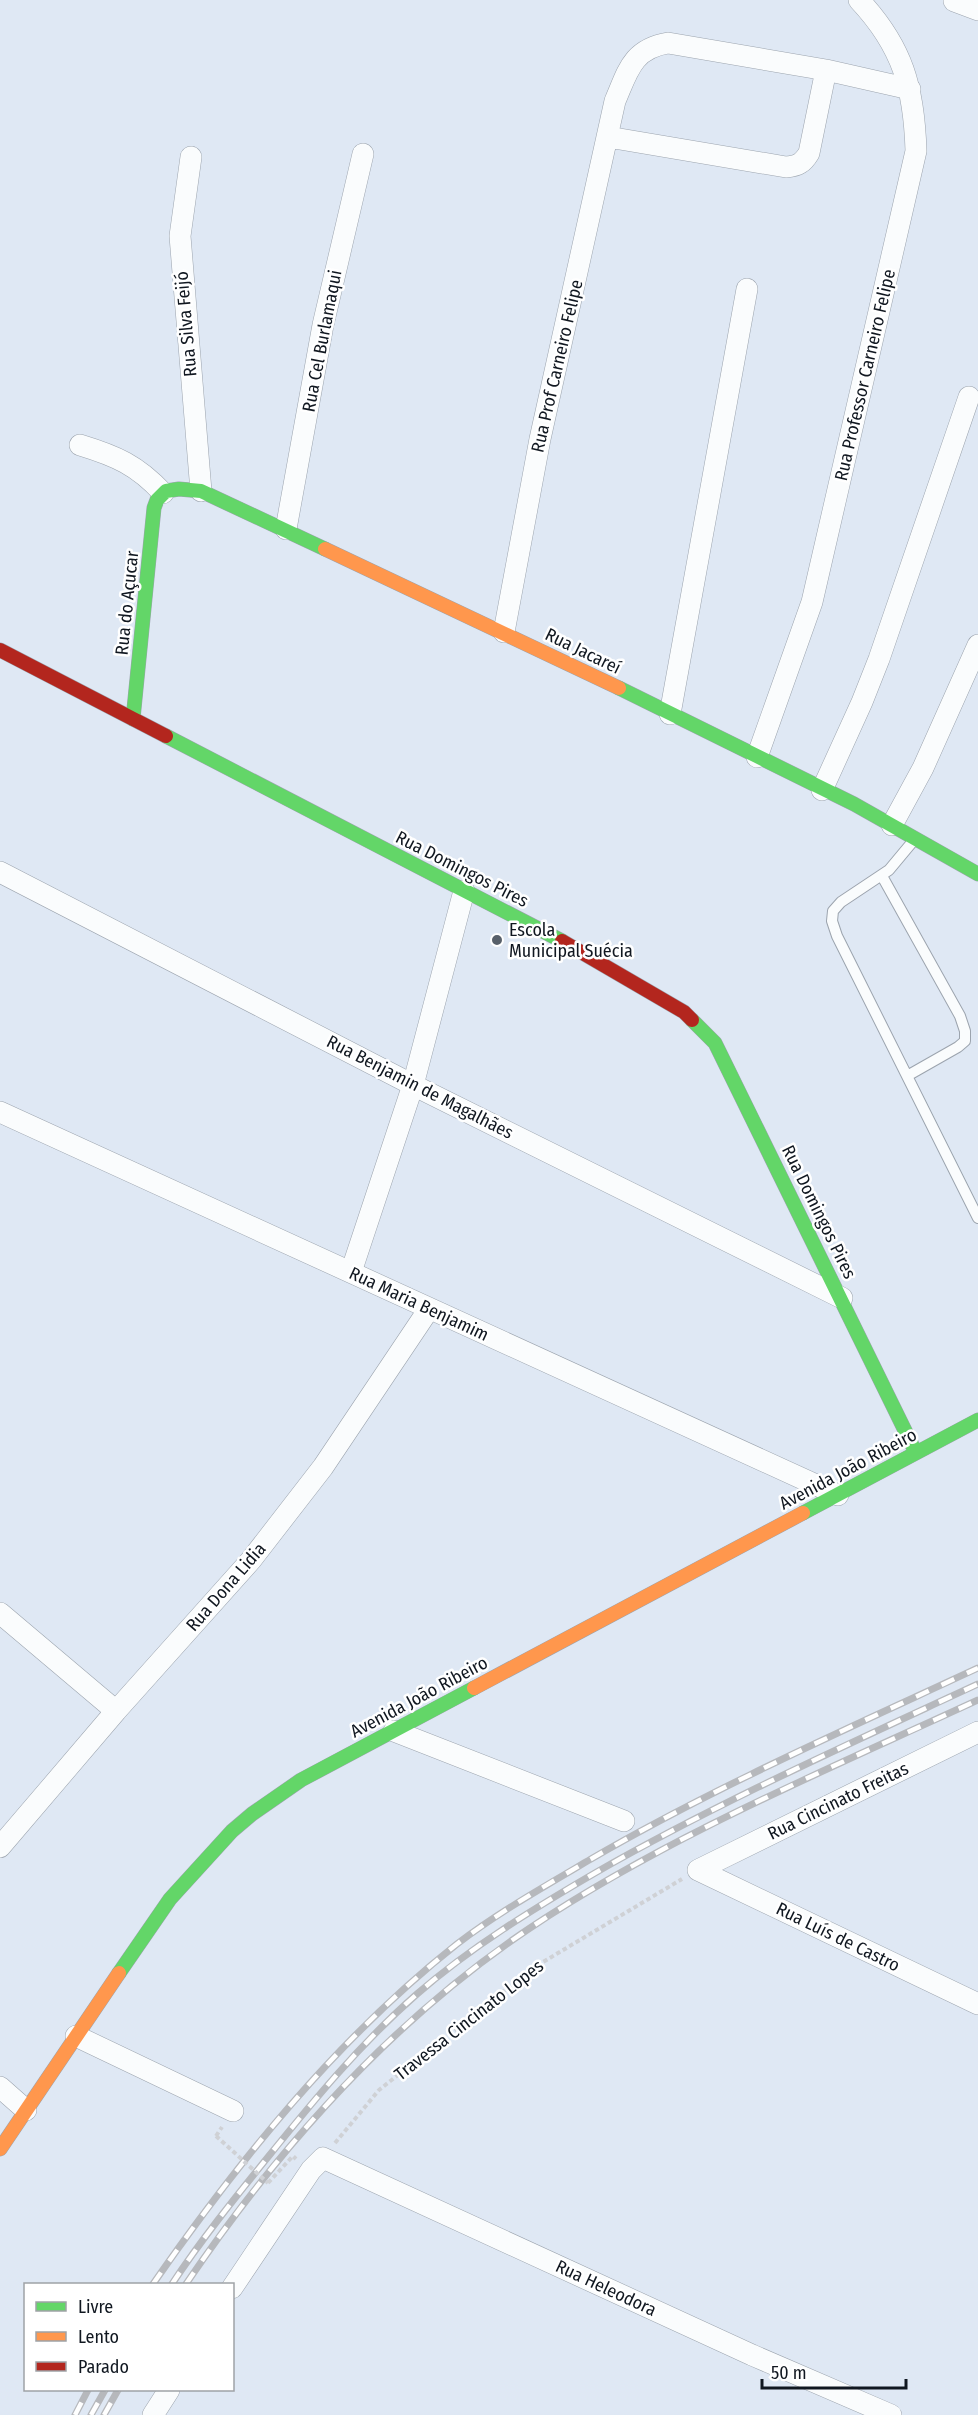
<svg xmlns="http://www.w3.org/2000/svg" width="978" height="2415" font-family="'Fira Sans Condensed',sans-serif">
	<rect width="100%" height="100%" fill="#dfe8f4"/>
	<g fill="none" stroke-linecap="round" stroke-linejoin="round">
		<defs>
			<path id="lane" d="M914 840 889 870 841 902 833 911 832 921 837 936 978 1218
				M882 876 960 1016 965 1031V1041L958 1047 907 1076"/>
			<path id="street" d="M954 1 978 10
				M608 137 786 167C798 166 803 163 809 153L826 70
				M191 157 180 236 201 491
				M80 445C116 456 137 465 163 493
				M286 529 323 325 363 154
				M504 632 540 439 615 101C628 71 632 49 668 43L826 70 910 89
				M670 714 747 289
				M757 757 812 602 916 151C914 88 903 47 859 0
				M822 790 862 702 879 659 969 397
				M892 825 923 768 978 645
				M0 872 413 1085 842 1298
				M0 1112 838 1495
				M351 1272 413 1085 464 891
				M0 1613 116 1711
				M394 1731 624 1821
				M0 1847 116 1711 251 1560 323 1467 429 1309
				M698 1870 978 1732
				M698 1870 978 2004
				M76 2036 233 2111
				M0 2087 26 2110
				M232 2288 311 2170 323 2158 752 2355 891 2415
				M153 2415 169 2390"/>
			<path id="fast" d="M619 688 854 804 978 874
				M133 719 154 508 157 500 166 491 179 489 201 491 325 549
				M166 736 562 941
				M692 1020 715 1043 916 1453
				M803 1513 978 1420
				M119 1973 170 1899 232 1831 252 1814 301 1780 474 1688"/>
			<path id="slow" d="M325 549 619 688
				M474 1688 803 1513
				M0 2149 119 1973"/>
			<path id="jam" d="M0 650 166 736
				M562 941 684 1012 692 1020"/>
		</defs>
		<use href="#lane" stroke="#9ca4ae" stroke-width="12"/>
		<use href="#street" stroke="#9ca4ae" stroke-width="22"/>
		<use href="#fast" stroke="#9ca4ae" stroke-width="15"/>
		<use href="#slow" stroke="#9ca4ae" stroke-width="15"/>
		<use href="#jam" stroke="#9ca4ae" stroke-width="15"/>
		<path stroke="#cfd1d5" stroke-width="4" stroke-dasharray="4.5 3" stroke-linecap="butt" d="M216 2136 222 2127
			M335 2143 379 2090 533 1968 682 1879
			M268 2183 293 2156 296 2159"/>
		<use href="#lane" stroke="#fafcfd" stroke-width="10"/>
		<use href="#street" stroke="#fafcfd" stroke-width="21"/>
		<use href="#fast" stroke="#63d668" stroke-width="14"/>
		<use href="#slow" stroke="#ff974d" stroke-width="14"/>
		<use href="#jam" stroke="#b3261e" stroke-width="14"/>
		<defs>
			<path id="rail" d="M153 2284C240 2159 337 2039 457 1944 499 1912 545 1886 591 1859 715 1787 847 1729 978 1668
				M172 2284C201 2240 234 2199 268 2157 314 2100 361 2043 417 1994 471 1947 533 1909 595 1873 719 1802 849 1744 978 1684
				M186 2284C279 2147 391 2021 530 1928 670 1835 827 1770 978 1700
				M75 2415 88 2390
				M91 2415 105 2390
				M104 2415 118 2390"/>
		</defs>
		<use href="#rail" stroke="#b6b8bc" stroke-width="7"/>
		<use href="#rail" stroke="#fff" stroke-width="4.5" stroke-dasharray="14" stroke-linecap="butt"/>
		<path stroke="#cfd1d5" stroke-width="4" stroke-dasharray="4.5 3" stroke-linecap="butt" d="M216 2136 268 2183"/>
	</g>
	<circle fill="#58606a" stroke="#fff" stroke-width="2" cx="497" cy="940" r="6"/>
	<g text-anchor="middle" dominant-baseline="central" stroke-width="5" stroke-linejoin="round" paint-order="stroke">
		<g font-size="18" fill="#101720" stroke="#fff">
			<text transform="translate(186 324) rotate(-95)">Rua Silva Feijó</text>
			<text transform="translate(322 341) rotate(-79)">Rua Cel Burlamaqui</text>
			<text transform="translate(557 366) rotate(-77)">Rua Prof Carneiro Felipe</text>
			<text transform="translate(865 375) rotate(-77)">Rua Professor Carneiro Felipe</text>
			<text transform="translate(127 603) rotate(-84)">Rua do Açucar</text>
			<text transform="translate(583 651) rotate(26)">Rua Jacareí</text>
			<text transform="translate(462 869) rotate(27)">Rua Domingos Pires</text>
			<text transform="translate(420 1087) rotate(27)">Rua Benjamin de Magalhães</text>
			<text transform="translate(819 1212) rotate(64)">Rua Domingos Pires</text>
			<text transform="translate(419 1304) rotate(25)">Rua Maria Benjamim</text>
			<text transform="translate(848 1469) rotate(-28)">Avenida João Ribeiro</text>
			<text transform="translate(226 1587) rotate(-49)">Rua Dona Lidia</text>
			<text transform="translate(419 1697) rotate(-28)">Avenida João Ribeiro</text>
			<text transform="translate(838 1801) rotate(-26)">Rua Cincinato Freitas</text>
			<text transform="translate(838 1937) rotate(26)">Rua Luís de Castro</text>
			<text transform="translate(469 2020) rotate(-38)">Travessa Cincinato Lopes</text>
			<text transform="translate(606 2288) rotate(25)">Rua Heleodora</text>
		</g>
		<g font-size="18" fill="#101720" stroke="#fff" text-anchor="start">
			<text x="509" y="930">Escola<tspan x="509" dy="21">Municipal Suécia</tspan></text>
		</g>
	</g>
	<rect x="24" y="2283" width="210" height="108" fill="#ffffff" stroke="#9fa2a6" stroke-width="1.5"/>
	<rect x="36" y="2302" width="30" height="9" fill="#63d668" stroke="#9fa2a6" stroke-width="1.5"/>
	<text x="78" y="2313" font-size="18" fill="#101720">Livre</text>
	<rect x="36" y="2332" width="30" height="9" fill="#ff974d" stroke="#9fa2a6" stroke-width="1.5"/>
	<text x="78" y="2343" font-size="18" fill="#101720">Lento</text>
	<rect x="36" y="2362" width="30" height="9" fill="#b3261e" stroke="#9fa2a6" stroke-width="1.5"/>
	<text x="78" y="2373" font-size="18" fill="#101720">Parado</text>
	<path d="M762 2379v9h144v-9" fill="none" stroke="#101720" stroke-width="3"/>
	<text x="771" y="2379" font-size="18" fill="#101720" stroke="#ffffff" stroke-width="4.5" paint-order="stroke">50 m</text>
</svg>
